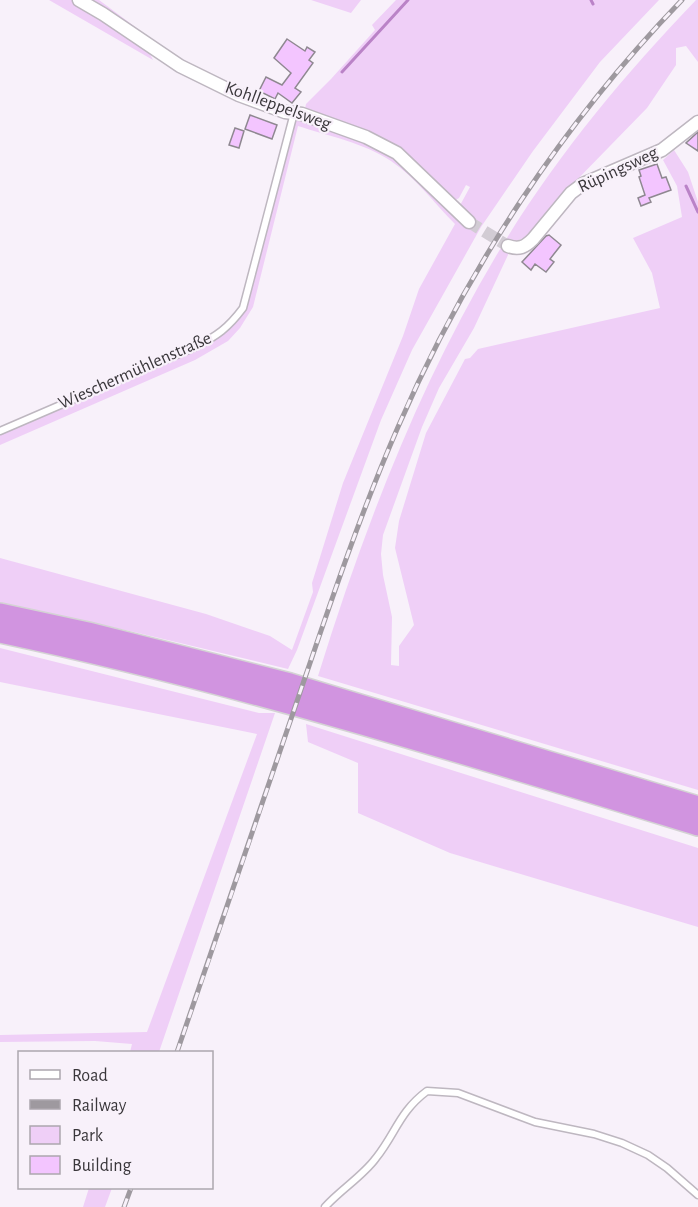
<svg xmlns="http://www.w3.org/2000/svg" width="698" height="1207" font-family="'Alegreya Sans',sans-serif">
	<rect width="100%" height="100%" fill="#f8f1fa"/>
	<path fill="#efcff7" d="M49 0H99L138 29 153 60Z
		M311 0H361L351 13Z
		M396 0H659L600 62 533 151 481 227 412 350 381 420 297 650 288 669 134 632 0 603V558L206 614 270 636 292 650 313 592 312 583 343 483 403 336 419 289 455 224C434 203 416 178 391 161 364 143 329 136 298 126L253 307 240 328 228 341 195 360 0 445V434L201 347C219 338 231 327 244 311L285 154 293 134 294 123 298 120 359 139 397 159 458 209 470 187 466 185 459 198 454 201 431 178 305 109 306 104 331 79 375 30 372 25Z
		M696 0H698V62L686 46 676 48V65L647 108 571 186 528 236 514 242 474 328 439 388 422 427 383 535 381 554 383 575 392 617 391 665 399 666V646L414 625 395 548 399 521 426 433 465 359 470 358 478 349 660 308 652 273 633 238 682 217 677 186 663 160 674 150 688 172 698 202V790L318 676C363 531 418 387 496 256 551 163 621 78 696 0Z
		M0 648 259 713H275L159 1052H130L132 1044 95 1041 0 1042V1035L147 1032 257 734 0 682Z
		M306 724 698 848V927L450 853 358 813V763L308 742Z
		M89 1188H112L105 1207H83Z"/>
	<g fill="none" stroke-linecap="round" stroke-linejoin="round">
		<path stroke="#ba83c7" stroke-width="3" d="M591 0 593 4
			M342 72 408 0
			M686 186 698 212"/>
	</g>
	<path fill="#f3c5ff" stroke="#8f8891" stroke-width="1.5" d="M287 39 305 51 307 47 315 52 309 60 313 63 295 88 301 92 292 103 278 93 275 99 259 91 266 77 282 85 291 73 274 58Z
		M250 115 277 125 272 139 245 129Z
		M235 128 244 131 239 148 229 145Z
		M698 132V151L686 143Z
		M657 164 662 178 666 177 671 190 649 198 651 202 641 206 638 198 645 195 639 177 641 176 639 170Z
		M549 235 561 245 550 259 554 262 546 272 535 264 531 270 522 262 546 236Z"/>
	<g fill="none" stroke-linecap="round" stroke-linejoin="round">
		<path stroke="#d2ccd4" stroke-width="12" stroke-dasharray="12 6" stroke-linecap="butt" d="M469 222 508 246"/>
		<defs>
			<path id="service" d="M0 431 195 347C217 336 228 328 243 308L294 113
				M325 1207C340 1190 363 1176 376 1158 396 1133 399 1112 427 1091L458 1093 535 1122 594 1134 622 1143 648 1155 667 1168 698 1195"/>
			<path id="minor" d="M79 0 103 14 180 66 239 95 285 112 302 114 366 137 397 153 469 222
				M508 246C519 250 525 247 533 239L571 193 583 184 662 150 698 122"/>
			<path id="motorway" d="M0 614 88 633 290 684 698 807
				M0 632C236 682 467 754 698 825"/>
		</defs>
		<use href="#service" stroke="#beb7c0" stroke-width="9"/>
		<use href="#minor" stroke="#beb7c0" stroke-width="15"/>
		<use href="#motorway" stroke="#d4d3d4" stroke-width="24"/>
		<use href="#service" stroke="#fff" stroke-width="6"/>
		<use href="#minor" stroke="#fff" stroke-width="12"/>
		<use href="#motorway" stroke="#d194e0" stroke-width="21"/>
		<defs>
			<path id="rail" d="M177 1052C216 940 254 828 292 716 325 619 357 521 398 427 466 270 563 123 682 0
				M124 1207 131 1188"/>
		</defs>
		<use href="#rail" stroke="#9e999f" stroke-width="5"/>
		<use href="#rail" stroke="#f8f1fa" stroke-width="3" stroke-dasharray="9" stroke-linecap="butt"/>
	</g>
	<g text-anchor="middle" dominant-baseline="central" stroke-width="4.5" stroke-linejoin="round" paint-order="stroke">
		<g font-size="18" fill="#3a373b" stroke="#f8f1fa">
			<text transform="translate(278 106) rotate(20)">Kohlleppelsweg</text>
			<text transform="translate(618 170) rotate(-25)">Rüpingsweg</text>
			<text transform="translate(135 371) rotate(-24)">Wieschermühlenstraße</text>
		</g>
	</g>
	<rect x="18" y="1051" width="195" height="138" fill="#f8f1fa" stroke="#aca7ae" stroke-width="1.5"/>
	<rect x="30" y="1070" width="30" height="9" fill="#ffffff" stroke="#aca7ae" stroke-width="1.5"/>
	<text x="72" y="1081" font-size="18" fill="#3a373b">Road</text>
	<rect x="30" y="1100" width="30" height="9" fill="#9e999f" stroke="#aca7ae" stroke-width="1.5"/>
	<text x="72" y="1111" font-size="18" fill="#3a373b">Railway</text>
	<rect x="30" y="1126" width="30" height="18" fill="#efcff7" stroke="#aca7ae" stroke-width="1.5"/>
	<text x="72" y="1141" font-size="18" fill="#3a373b">Park</text>
	<rect x="30" y="1156" width="30" height="18" fill="#f3c5ff" stroke="#aca7ae" stroke-width="1.5"/>
	<text x="72" y="1171" font-size="18" fill="#3a373b">Building</text>
</svg>
